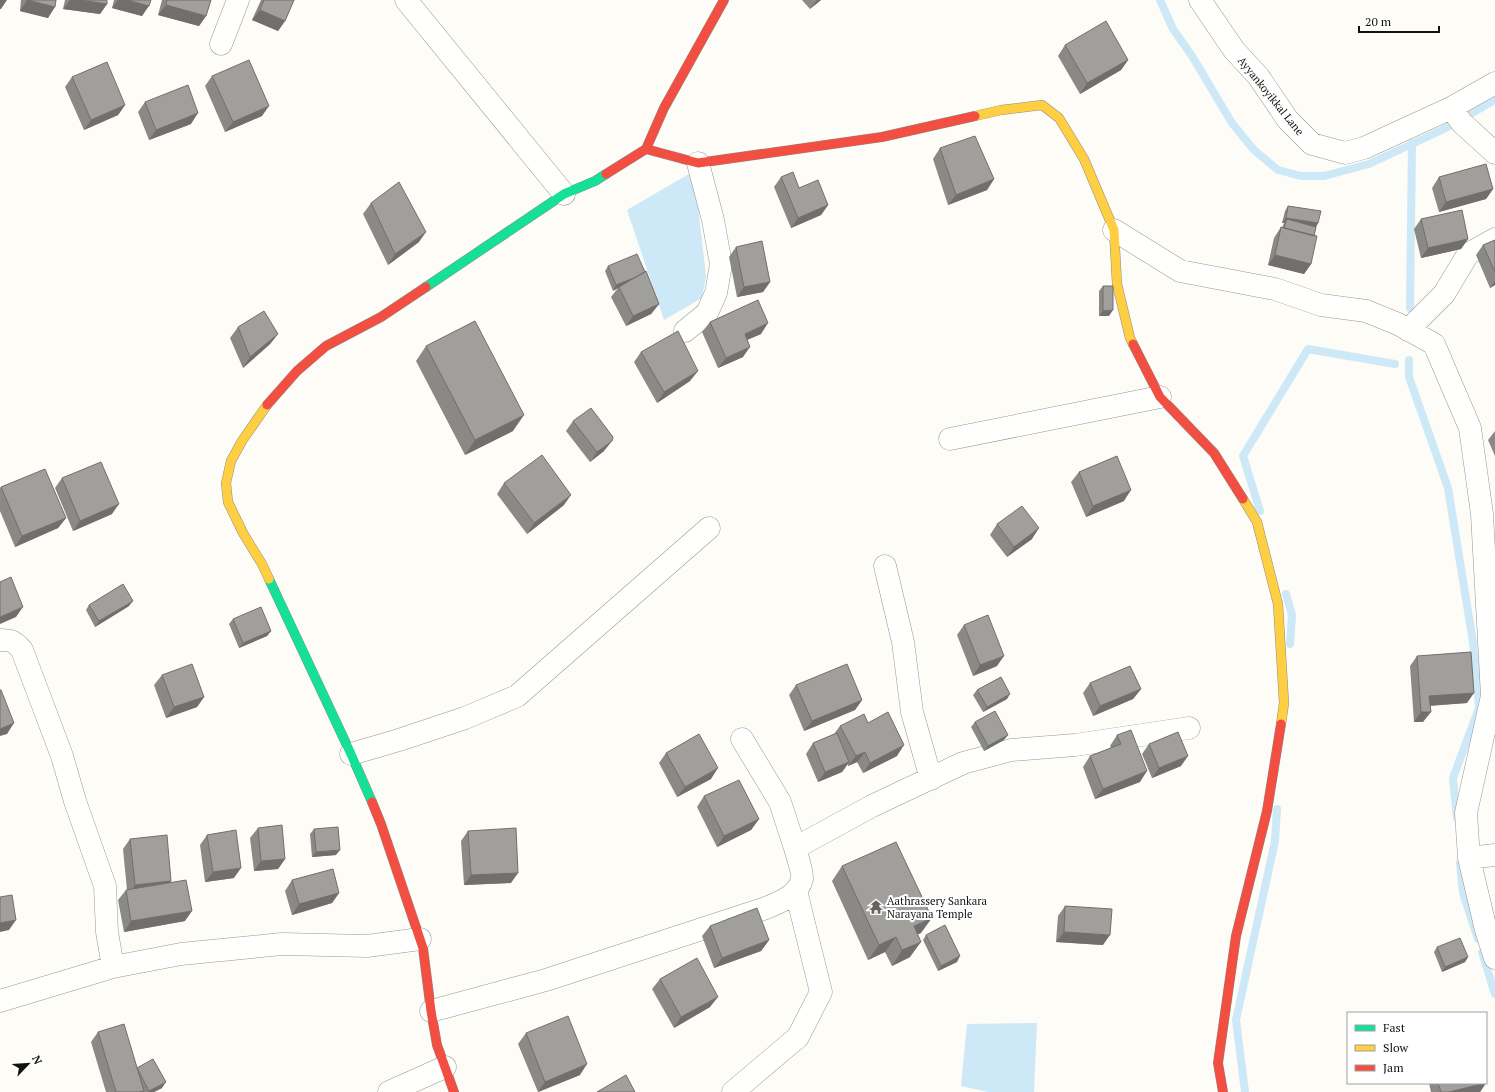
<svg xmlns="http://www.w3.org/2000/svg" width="1495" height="1092" font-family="'PT Serif',serif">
	<rect width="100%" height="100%" fill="#fdfcf7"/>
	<path fill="#cde8f7" d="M694 171 706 276 702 298 664 320 627 210Z
		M1037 1023 1034 1092H988L961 1086 967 1024Z"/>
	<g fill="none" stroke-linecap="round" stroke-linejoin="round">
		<path stroke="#cde8f7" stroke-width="8" d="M1160 0 1173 29 1192 56 1232 123 1254 150 1278 170 1301 176H1324L1369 164 1444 129 1495 100
			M1410 308 1412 143
			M1409 360V377L1448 488 1473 642 1479 708 1453 778 1457 818
			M1260 511 1243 456 1308 349 1395 364
			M1286 594 1292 615 1290 644
			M1460 863 1463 893 1478 939
			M1482 952 1495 994
			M1245 1092 1236 1020 1275 841 1277 809"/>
		<defs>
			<path id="street" d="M406 0 564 194
				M1200 0 1234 50 1258 76 1288 120 1312 144 1345 153 1364 148 1451 108 1495 83
				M221 44 238 0
				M1451 108 1462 123 1495 153
				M1114 230 1180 271 1275 289 1321 305 1366 311 1398 324 1434 344 1470 428 1482 514 1492 696 1466 813 1469 858 1486 930 1495 958
				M1408 330 1444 294 1468 254 1495 239
				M685 331 707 313 716 293 721 264 713 220 698 163
				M950 439 1160 397
				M885 566 903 642 912 712 931 779
				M0 640C12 640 14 641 22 650L62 756 75 801 105 886 107 932 113 967
				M742 739 780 802 795 848
				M351 754 399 740 465 718 517 696 709 528
				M1469 858 1495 855
				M0 1001 113 967 181 954 282 944 367 946 420 939
				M431 1011 546 980 766 908C780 902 798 896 802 879 803 873 797 855 795 848L872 806 963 763 1011 750 1075 745 1189 728
				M389 1092 445 1067
				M733 1092 798 1037 821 992 796 891"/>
			<path id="fast" d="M426 287 564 194 595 181 606 174
				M269 579 351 754 372 802"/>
			<path id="slow" d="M975 116 1001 110 1042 105 1059 118 1084 159 1114 230 1117 284 1130 338 1133 344
				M267 405 242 441 231 461 226 483 228 502 243 533 262 564 269 579
				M1243 499 1257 522 1278 604 1284 703 1281 724"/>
			<path id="jam" d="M646 149 698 163 882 137 975 116
				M606 174 646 149 664 108 724 0
				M1133 344 1160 397 1214 453 1243 499
				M267 405 297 371 326 346 381 317 426 287
				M372 802 381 824 423 948 431 1011 437 1045 454 1092
				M1223 1092 1218 1063 1236 936 1267 811 1281 724"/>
		</defs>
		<use href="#street" stroke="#979795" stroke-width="23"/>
		<use href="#fast" stroke="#8e8d8b" stroke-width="10"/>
		<use href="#slow" stroke="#8e8d8b" stroke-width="10"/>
		<use href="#jam" stroke="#8e8d8b" stroke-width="10"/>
		<use href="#street" stroke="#fffffe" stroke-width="22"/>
		<use href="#fast" stroke="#16e098" stroke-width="9"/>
		<use href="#slow" stroke="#ffcf43" stroke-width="9"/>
		<use href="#jam" stroke="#f24e42" stroke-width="9"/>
	</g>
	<path fill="#8a8986" d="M21 0H56L48 18 20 11Z
		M65 0H107V4L100 14 63 9Z
		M114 0H151L142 16 112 8Z
		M162 0H211L206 16 199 26 158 15Z
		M261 0H294L285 21 278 31 252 20Z
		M802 0H821L810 9Z
		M1065 45 1128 60 1121 70 1080 94 1058 56Z
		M212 76 262 116 225 132 205 86Z
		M72 77 125 105 118 115 84 130 65 87Z
		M145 102 191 124 149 140 138 112Z
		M940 148 994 179 987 190 948 205 933 159Z
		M781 177 828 205 821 215 791 228 774 187Z
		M1439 177 1493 189 1486 199 1439 212 1432 188Z
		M371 203 419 242 388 265 363 214Z
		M1288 206 1318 223 1316 227 1314 236 1311 264 1304 274 1268 265 1274 238 1281 227 1282 228 1284 223H1282L1285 211Z
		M1421 219 1468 239 1461 249 1421 258 1414 229Z
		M1495 240V285L1490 288 1476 255 1483 245Z
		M736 247 770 282 763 292 737 297 729 257Z
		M608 266 659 304 651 314 626 326 611 297 618 288 613 291 605 271Z
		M1103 286 1109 316H1099V291Z
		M710 322 761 334 747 340 743 357 718 368 702 332Z
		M238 327 278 334 270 344 243 368 230 338Z
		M426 346 513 431 465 455 416 361Z
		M641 352 690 381 657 403 634 362Z
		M573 421 604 451 590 462 566 431Z
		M1495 431V456L1488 440Z
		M1079 472 1124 501 1086 517 1071 482Z
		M62 478 112 514 73 531 55 488Z
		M504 483 564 505 527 534 497 494Z
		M1 487 66 518 58 528 15 547 0 511V488Z
		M997 524 1032 539 1007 557 990 535Z
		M89 605 129 606 95 627 86 610Z
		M233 619 271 631 267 636 239 648 229 624Z
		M964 625 997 666 973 676 957 635Z
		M1417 656 1467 703 1430 706 1423 722H1414L1410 666Z
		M162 675 204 697 197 707 166 718 154 685Z
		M1090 683 1141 689 1133 699 1093 716 1083 693Z
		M796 685 862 700 855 710 804 731 789 695Z
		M977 690 1007 699 983 712 973 695Z
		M975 722 1004 740 984 751 971 727Z
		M868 723 897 756 863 773 857 762 848 766V764L842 772 818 782 806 754 813 743 834 734 840 726Z
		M1117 735 1140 782 1095 799 1083 767 1090 756 1111 748 1110 746Z
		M1149 744 1181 766 1152 778 1142 754Z
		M666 753 711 779 677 797 659 763Z
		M704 796 759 819 751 830 717 847 697 807Z
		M258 828 285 859 278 869 254 871 250 838Z
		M314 829 336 855 312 857 310 834Z
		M468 831 511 883 464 885 461 841Z
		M207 835 234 878 205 882 200 845Z
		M130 839 171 881 170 882 185 921 124 932 118 900 126 890H127L123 849Z
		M842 866 921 933 918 934 910 957 892 966 885 952 868 960 832 881Z
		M292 880 339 893 332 903 292 915 285 891Z
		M1065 906 1103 945 1056 942 1058 916Z
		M710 926 769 940 761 951 714 968 702 936Z
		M926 935 957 962 938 971 923 940Z
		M1437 947 1468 957 1465 962 1442 972 1434 952Z
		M660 979 710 1007 674 1028 652 989Z
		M98 1032 137 1068 162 1088 154 1092H106L91 1042Z
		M526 1033 580 1075 538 1092 518 1044Z
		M1429 1083H1486L1480 1092H1431Z"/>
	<path fill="#716f6d" d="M0 0H7L1 9H0Z
		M27 0 55 7 48 18 20 11Z
		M70 0H80L107 4 100 14 63 9Z
		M118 0H127L149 6 142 16 112 8Z
		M817 0H821L810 9Z
		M166 5 206 16 199 26 158 15Z
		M260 10 285 21 278 31 252 20Z
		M1128 60 1121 70 1080 94 1087 83Z
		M125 105 118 115 84 130 91 120Z
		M269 106 262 116 225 132 233 122Z
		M198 113 191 124 149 140 156 130Z
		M994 179 987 190 948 205 956 195Z
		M1493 189 1486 199 1439 212 1446 202Z
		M828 205 821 215 791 228 798 218Z
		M1286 218 1318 223 1315 229 1287 219 1284 223H1282Z
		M426 232 419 242 388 265 395 254Z
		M1468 239 1461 249 1421 258 1428 248Z
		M1275 255 1311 264 1304 274 1268 265Z
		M646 273 619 287 618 288 613 291 616 285Z
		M1495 281V285L1490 288Z
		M770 282 763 292 737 297 744 287Z
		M659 304 651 314 626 326 633 316Z
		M1113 310 1109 316H1099L1103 311Z
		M768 323 761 334 737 344 745 334Z
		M278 334 270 344 243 368 250 357Z
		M750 347 743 357 718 368 726 358Z
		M698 371 690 381 657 403 664 392Z
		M524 415 513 431 465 455 475 440Z
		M612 441 604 451 590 462 597 452Z
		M1131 490 1124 501 1086 517 1093 506Z
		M571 495 564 505 527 534 534 523Z
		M119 504 112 514 73 531 80 521Z
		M66 518 58 528 15 547 22 536Z
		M1039 528 1032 539 1007 557 1014 547Z
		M133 601 129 606 95 627 99 621Z
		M23 607 16 617 0 624V617Z
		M271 631 267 636 239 648 243 643Z
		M1004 656 997 666 973 676 980 665Z
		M1141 689 1133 699 1093 716 1100 706Z
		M1474 693 1467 703 1422 706 1429 696Z
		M1010 694 1007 699 983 712 987 707Z
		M204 697 197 707 166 718 174 707Z
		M862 700 855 710 804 731 812 721Z
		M1421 712H1431L1423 722H1414Z
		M14 723 7 734 0 736V729Z
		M1008 735 1004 740 984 751 988 746Z
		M904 745 897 756 863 773 870 763Z
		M865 752 857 762 848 766 856 756Z
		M1188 756 1181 766 1152 778 1159 768Z
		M849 762 842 772 818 782 825 772Z
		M718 768 711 779 677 797 685 787Z
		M1147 771 1140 782 1095 799 1103 789Z
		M759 819 751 830 717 847 724 836Z
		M340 850 336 855 312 857 316 852Z
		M285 859 278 869 254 871 261 861Z
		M241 868 234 878 205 882 213 872Z
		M518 873 511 883 464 885 471 875Z
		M171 881 164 891 128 895 135 885Z
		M339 893 332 903 292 915 299 904Z
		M192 911 185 921 124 932 131 921Z
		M932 918 921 933 903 941 914 926Z
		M16 920 9 930 0 932V923Z
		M1064 932 1110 935 1103 945 1056 942Z
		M896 937 885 952 868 960 879 945Z
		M769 940 761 951 714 968 722 958Z
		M921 942 910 957 892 966 902 950Z
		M960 956 957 962 938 971 941 966Z
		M1468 957 1465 962 1442 972 1445 967Z
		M718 997 710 1007 674 1028 681 1017Z
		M587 1064 580 1075 538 1092 545 1082Z
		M166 1082 162 1088 154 1092H148Z
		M1486 1083 1480 1092H1449Z"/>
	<path fill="#a19f9c" stroke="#716f6d" d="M27 0H56L55 7Z
		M80 0H107V4Z
		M127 0H151L149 6Z
		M167 0H211L206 16 166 5Z
		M264 0H294L285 21 260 10Z
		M1106 21 1128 60 1087 83 1065 45Z
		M249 60 269 106 233 122 212 76Z
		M107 62 125 105 91 120 72 77Z
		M188 85 198 113 156 130 145 102Z
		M975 136 994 179 956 195 940 148Z
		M1486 164 1493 189 1446 202 1439 177Z
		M793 172 799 188 818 180 828 205 798 218 781 177Z
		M399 182 426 232 395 254 371 203Z
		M1288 206 1321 211 1318 223 1286 218Z
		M1462 210 1468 239 1428 248 1421 219Z
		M1287 219 1316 227 1314 236 1284 228Z
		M1281 227 1317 236 1311 264 1275 255Z
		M1495 240V272L1483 245Z
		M762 241 770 282 744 287 736 247Z
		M637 254 645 272 636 277 616 285 608 266Z
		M646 271 659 304 633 316 619 287Z
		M1103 286H1113V310L1103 311Z
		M758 300 768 323 745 334 750 347 726 358 710 322Z
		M264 311 278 334 250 357 238 327Z
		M475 321 524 415 475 440 426 346Z
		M678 331 698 371 664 392 641 352Z
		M591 408 613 437 612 441 597 452 573 421Z
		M542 455 571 495 534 523 504 483Z
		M1117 456 1131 490 1093 506 1079 472Z
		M101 462 119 504 80 521 62 478Z
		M45 469 66 518 22 536 1 487Z
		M1022 506 1039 528 1014 547 997 524Z
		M11 577 23 607 0 617V582Z
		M123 584 133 601 99 621 89 605Z
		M261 607 271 631 243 643 233 619Z
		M988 615 1004 656 980 665 964 625Z
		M1471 652 1474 693 1429 696 1431 712H1421L1417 656Z
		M192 664 204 697 174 707 162 675Z
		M847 664 862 700 812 721 796 685Z
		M1130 666 1141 689 1100 706 1090 683Z
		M1001 677 1010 694 987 707 977 690Z
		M0 690H1L14 723 0 729Z
		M995 711 1008 735 988 746 975 722Z
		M888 712 904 745 870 763 865 752 856 756 840 726 864 714 868 723Z
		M1131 730 1147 771 1103 789 1090 756 1121 744 1117 735Z
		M1178 732 1188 756 1159 768 1149 744Z
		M837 733 849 762 825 772 813 743Z
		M699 734 718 768 685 787 666 753Z
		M739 780 759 819 724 836 704 796Z
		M282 825 285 859 261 861 258 828Z
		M338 827 340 850 316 852 314 829Z
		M516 828 518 873 471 875 468 831Z
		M236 830 241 868 213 872 207 835Z
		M167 835 171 881 135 885 130 839Z
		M896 842 932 918 914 926 921 942 902 950 896 937 879 945 842 866Z
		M333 869 339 893 299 904 292 880Z
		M186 880 192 911 131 921 126 890Z
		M12 895 16 920 0 923V897Z
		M1065 906 1112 909 1110 935 1064 932Z
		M757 908 769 940 722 958 710 926Z
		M945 925 960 956 941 966 926 935Z
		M1460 938 1468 957 1445 967 1437 947Z
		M697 958 718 997 681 1017 660 979Z
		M568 1016 587 1064 545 1082 526 1033Z
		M124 1024 144 1091 139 1092H116L98 1032Z
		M153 1059 166 1082 149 1091 137 1068Z
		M626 1075 635 1092H597Z
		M1438 1083H1486L1449 1092H1441Z"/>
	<defs>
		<symbol id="temple-bare" viewBox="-9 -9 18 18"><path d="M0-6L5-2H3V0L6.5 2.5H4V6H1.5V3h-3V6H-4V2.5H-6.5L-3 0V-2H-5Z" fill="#646362" stroke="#fff" stroke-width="2.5" paint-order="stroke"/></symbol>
	</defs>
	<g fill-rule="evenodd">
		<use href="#temple-bare" x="866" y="897" width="20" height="20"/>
	</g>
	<g text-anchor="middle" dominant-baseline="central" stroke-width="4" stroke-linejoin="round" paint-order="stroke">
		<g font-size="11" fill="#111" stroke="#fff">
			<text transform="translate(1271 96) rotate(51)">Ayyankoyikkal Lane</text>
		</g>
		<g font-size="11" fill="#111" stroke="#fff" text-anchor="start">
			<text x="887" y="901">Aathrassery Sankara<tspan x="887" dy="13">Narayana Temple</tspan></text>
		</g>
	</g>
	<rect x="1347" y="1012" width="140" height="72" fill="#ffffff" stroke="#a0a0a0"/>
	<rect x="1355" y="1025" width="20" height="6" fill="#16e098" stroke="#a0a0a0"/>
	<text x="1383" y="1032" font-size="12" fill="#111111">Fast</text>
	<rect x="1355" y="1045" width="20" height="6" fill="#ffcf43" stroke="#a0a0a0"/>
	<text x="1383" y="1052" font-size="12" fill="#111111">Slow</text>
	<rect x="1355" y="1065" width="20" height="6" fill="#f24e42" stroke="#a0a0a0"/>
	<text x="1383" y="1072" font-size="12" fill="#111111">Jam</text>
	<g transform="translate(28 1064) rotate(65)" stroke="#ffffff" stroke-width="3" paint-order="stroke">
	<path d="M0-3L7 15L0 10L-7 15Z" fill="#111111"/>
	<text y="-6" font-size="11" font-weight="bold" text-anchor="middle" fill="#111111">N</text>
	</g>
	<path d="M1359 26v6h80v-6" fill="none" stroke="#111111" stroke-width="2"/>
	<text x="1365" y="26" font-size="12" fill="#111111" stroke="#ffffff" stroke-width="3" paint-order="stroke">20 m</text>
</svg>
